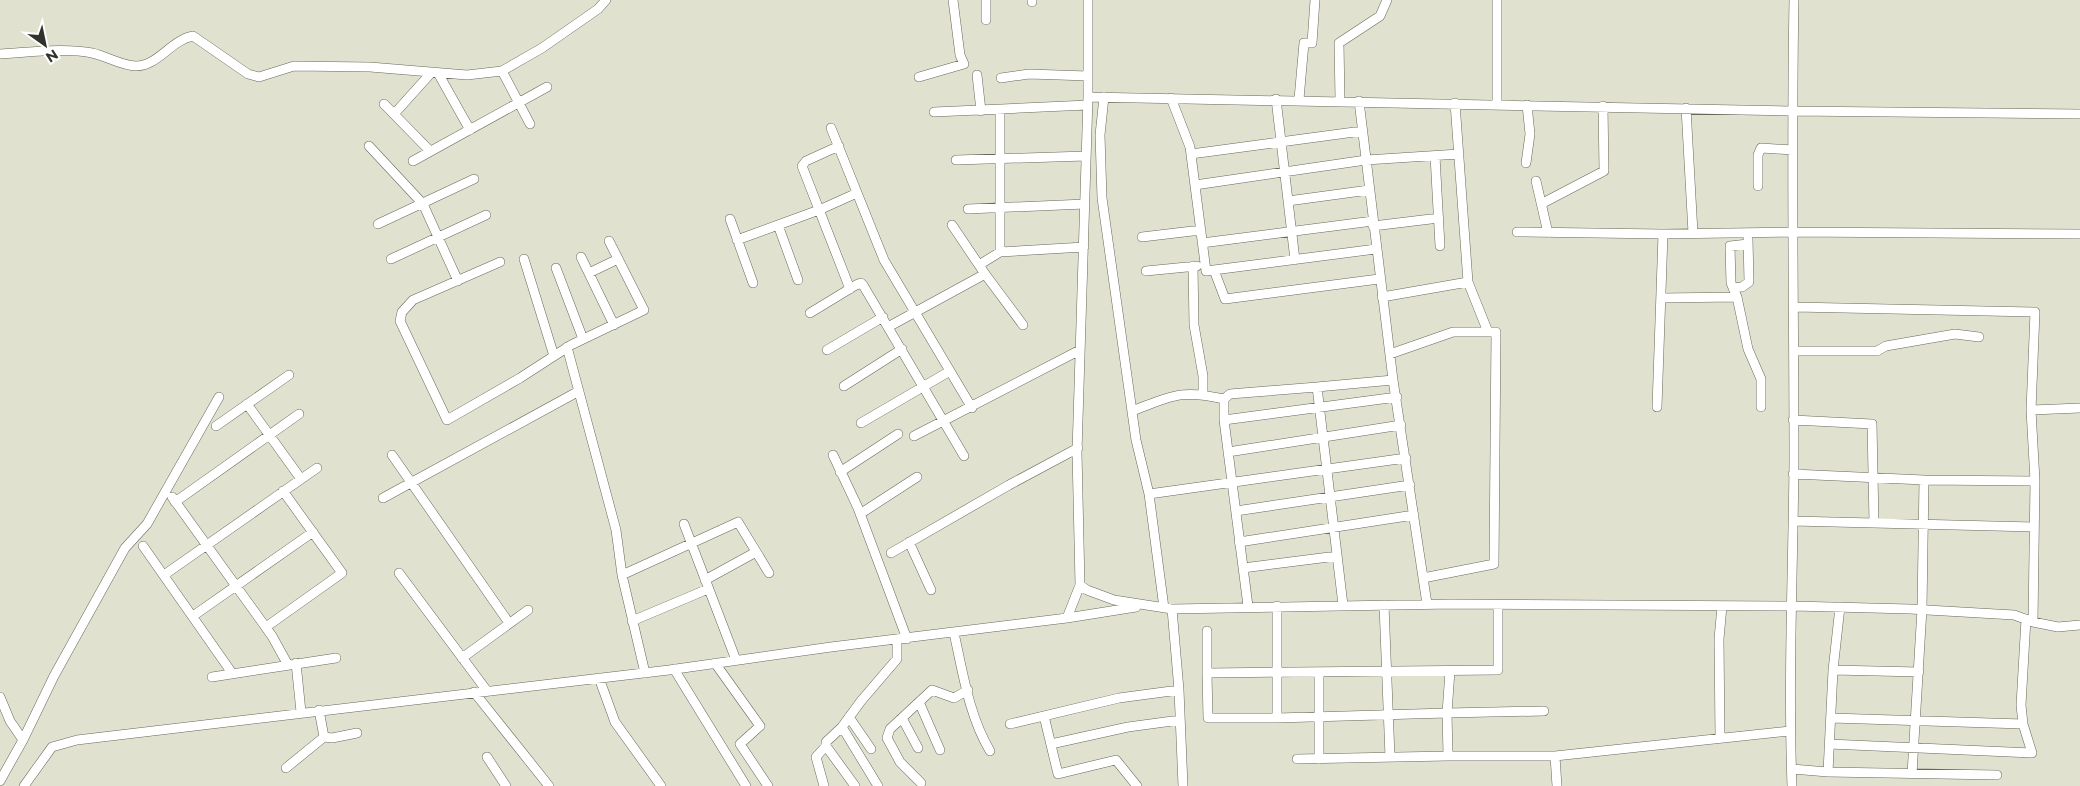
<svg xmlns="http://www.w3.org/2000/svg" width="2080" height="786" font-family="Montserrat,sans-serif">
	<rect width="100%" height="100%" fill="#e1e1d0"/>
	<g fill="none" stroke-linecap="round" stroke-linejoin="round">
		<defs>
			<path id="street" d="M986 0V20
				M1088 0V97L1077 452 1080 585 1087 590 1114 600 1172 609 1452 604 1793 606 1910 609 2014 615 2033 622 2058 627 2080 625
				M1497 0V104
				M1032 2V0
				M0 54C26 52 67 48 92 53 106 56 122 66 136 66 158 66 171 40 193 36L248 74 259 77 294 66 370 67 467 75 502 71 542 48 598 9 606 0
				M502 71 530 124
				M438 73 470 130
				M977 75 981 111
				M919 77 964 64 960 55 953 0
				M1001 78 1029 74 1088 76
				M1088 97 1792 111 2080 114
				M1104 97 1100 135 1102 198 1136 440 1149 494 1164 608
				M1171 98 1190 147 1206 271 1376 249
				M1276 99 1295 260
				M1299 99 1304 43H1312L1315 0
				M1340 100 1339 43 1380 16 1387 0
				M1359 101 1393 380 1427 604
				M384 104 430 151
				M1686 108 1693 233
				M1000 110V252
				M934 112 1088 105
				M395 113 431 73
				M831 128 884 260 972 408
				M369 146 423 204 458 281
				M839 146 806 161 802 166 850 289
				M1191 154 1362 131
				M1435 156 1440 246
				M956 160 1086 156
				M413 161 547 87
				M1526 163 1530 134 1527 105
				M1536 181 1548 233
				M1195 185 1366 160 1459 154
				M1758 186V155L1761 148 1792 150
				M1288 201 1369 190
				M1541 204 1604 171 1603 106
				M968 209 1085 204
				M730 219 753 283
				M378 224 474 179
				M778 225 798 280
				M952 225 985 274 1023 325
				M1373 226 1439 218
				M1517 232 1663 234 1794 232 2080 234
				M1142 237 1201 230
				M737 240 819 210 857 193
				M1202 243 1373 221
				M1748 244 1730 246 1731 283 1737 297 1748 349 1761 379V407
				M581 257 614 325
				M391 259 486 215
				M524 259 554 356
				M500 262 413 300 402 312 400 321 447 420 520 378 571 345 644 310 609 241
				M979 265 1000 252 1084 247
				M1193 266 1194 325 1203 376V394
				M556 268 583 339
				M1214 270 1225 299 1379 279
				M1146 271 1197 266
				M589 273 618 259
				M1733 288 1742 287 1749 282 1748 239
				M1382 297 1468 282
				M1661 298 1737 297
				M1794 307 2035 312 2031 410
				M810 313 856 285 861 283 863 285 964 456
				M888 327 985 274
				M567 347 616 530 622 575 645 673
				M827 350 883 317
				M1794 351H1877L1886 346 1955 334 1979 337
				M1390 354 1453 332H1488L1468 282 1455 103
				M844 386 902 349
				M247 404 301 479
				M1657 407 1663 234
				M1132 411C1172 396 1180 389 1224 399
				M1224 420 1397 397
				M1793 420 1872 424 1874 523
				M861 423 950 371
				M216 426 289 375
				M914 436 1080 350
				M1228 452 1401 425
				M392 455 509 623
				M833 455 858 508 907 639
				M840 472 898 434
				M1793 474 1924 480
				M2035 481 2031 410 2080 408
				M1149 494 1406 458
				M172 497 272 636 288 665
				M383 498 579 391
				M175 502 299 414
				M1236 511 1410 485
				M860 514 917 477
				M1793 521 2034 527
				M684 524 736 660
				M909 542 931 590
				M1239 542 1414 515
				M143 546 232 673
				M891 553 1009 485 1078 448
				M1243 568 1337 556
				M399 573 487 691
				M164 575 317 468
				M622 575 738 522 769 573
				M1423 578 1494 564 1496 332H1488
				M705 580 756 552
				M1343 605 1317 387 1393 380
				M1384 605 1390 757
				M1248 606 1224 420V399L1230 394 1317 387
				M1277 606V718L1447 713 1448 756 1297 759
				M1172 609 1179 690 1183 786
				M193 616 313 532
				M1067 618 1136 607
				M632 621 708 589
				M266 627 342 573 283 491
				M954 633C963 673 969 716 990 751
				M462 658 528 610
				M296 663 301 712
				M715 663 760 726 740 744 768 786
				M674 669 746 786
				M1833 670 1840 607
				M1450 671 1447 713 1544 711
				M1319 672V759
				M1207 673V631
				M212 677 336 658
				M599 678 615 722 661 786
				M474 692 549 786
				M0 697 10 721 23 740
				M919 702 940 750
				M319 710 324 737
				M1044 716 1058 774 1116 760 1137 786
				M849 717 871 749
				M902 718 918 748
				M1277 718H1208L1207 673 1498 670V605
				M1831 718 2023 724 2021 705 2026 619
				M1010 724 1119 698 1179 690
				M842 727 826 742V746L855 786
				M1720 738 1719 639 1722 606
				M1051 744 1128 727 1180 720
				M1829 744 2032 753 2023 724
				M1448 756H1555L1557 786
				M1555 756 1790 731
				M487 757 506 786
				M286 768 324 737 332 738 357 733
				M1792 769 1828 772 1833 670 1919 672
				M1828 772 1997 775
				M1912 774 1922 609 1924 480 2035 481 2033 622
				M0 781 23 740 54 676 125 548 147 524 219 397
				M921 783 900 762 887 738 890 729 932 690 954 698 968 690
				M24 786 52 747 77 740 669 670 831 647 1067 618 1080 585
				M824 786 816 757 826 746
				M878 786 842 727 861 701 897 659V640
				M1792 786C1788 678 1793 570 1794 462 1794 308 1791 154 1794 0"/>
		</defs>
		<use href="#street" stroke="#68685a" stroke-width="10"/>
		<use href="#street" stroke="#fff" stroke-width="9"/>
	</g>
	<g transform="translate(45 45) rotate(147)" stroke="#ffffff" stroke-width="4" paint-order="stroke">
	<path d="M0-4L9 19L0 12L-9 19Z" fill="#32322c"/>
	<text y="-8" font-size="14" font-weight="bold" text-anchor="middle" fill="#32322c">N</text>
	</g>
</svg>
